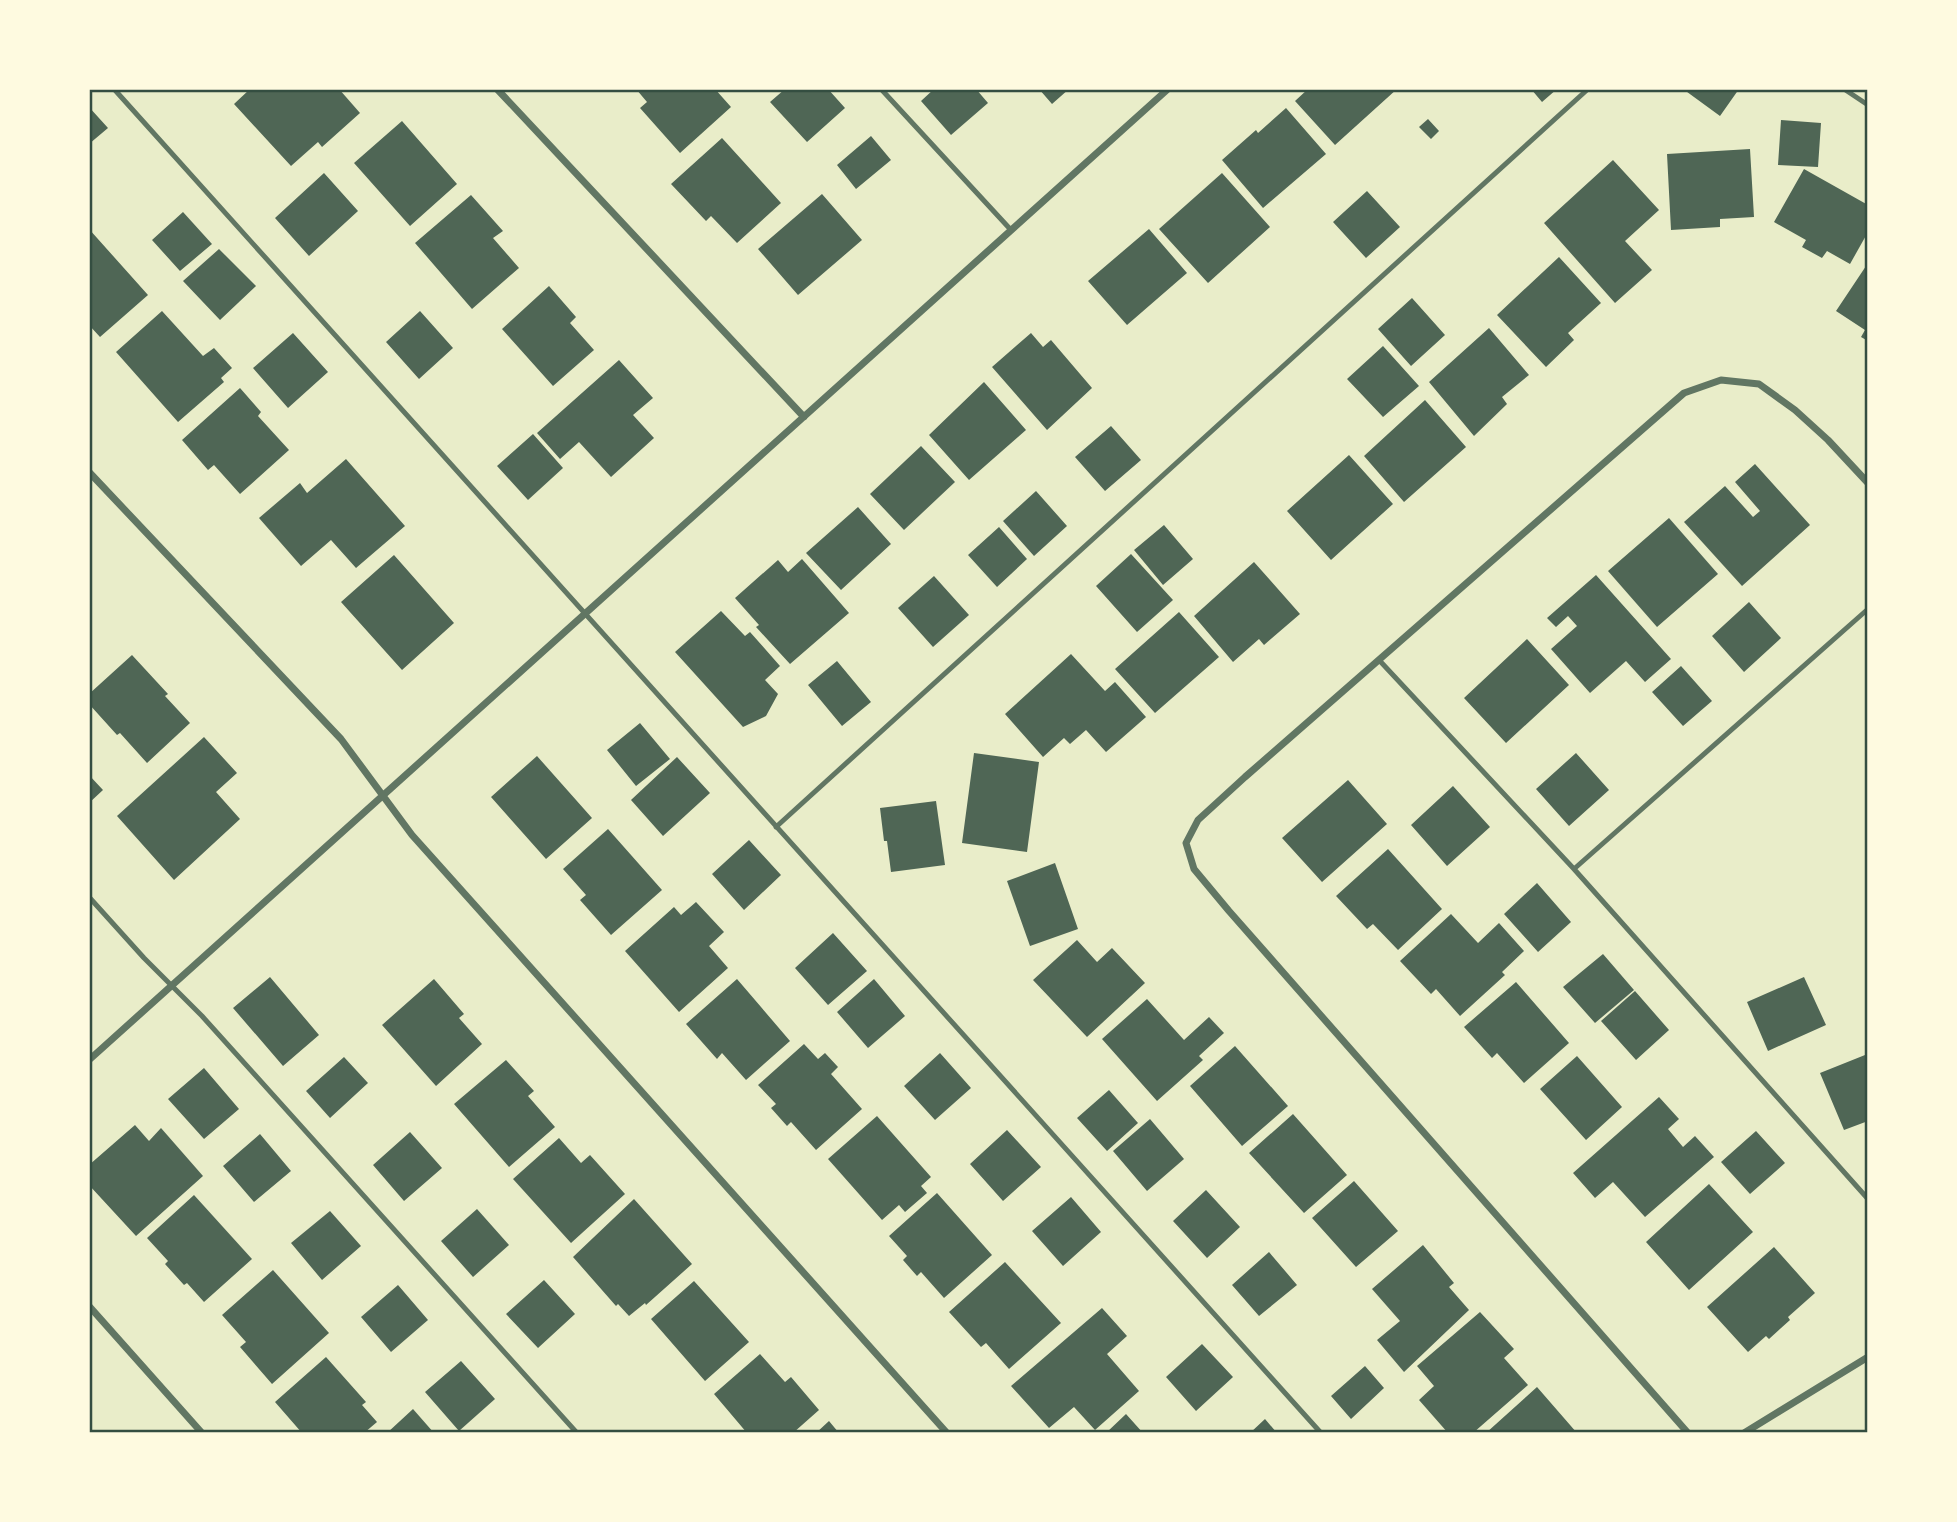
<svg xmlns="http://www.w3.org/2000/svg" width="1957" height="1522" font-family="Cabin,sans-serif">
	<rect width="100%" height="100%" fill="#e9edc9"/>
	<path fill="#4f6655" d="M250 89H339L360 113 322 147 318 142 291 166 234 104Z
		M636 89H715L731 107 680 153 640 108 647 102Z
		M785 89H828L845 108 807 142 770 102Z
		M934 89H976L988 103 951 135 921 101Z
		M1039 89H1069L1052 104Z
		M1308 89H1397L1335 145 1295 101Z
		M1531 89H1557L1542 102Z
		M1683 89H1739L1720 116Z
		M89 107 108 128 89 144Z
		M1286 108 1326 154 1263 208 1222 160 1256 130 1258 133Z
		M1428 119 1439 131 1431 139 1419 127Z
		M1781 120 1821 123 1818 167 1778 165Z
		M402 121 457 184 410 226 354 163Z
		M871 136 891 160 856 189 837 165Z
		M722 138 781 203 737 243 711 216 706 221 671 184Z
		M1750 149 1754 217 1720 219V227L1671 230 1667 154Z
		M1613 160 1659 210 1625 241 1652 270 1615 303 1544 223Z
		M1804 169 1868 205V232L1850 264 1827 251 1822 258 1802 247 1806 240 1774 222Z
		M324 173 358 211 309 256 275 218Z
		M1222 173 1270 227 1208 283 1159 229Z
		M1367 191 1400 227 1366 258 1333 222Z
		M822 194 862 240 798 295 758 249Z
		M471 195 503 231 493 238 519 268 472 309 415 243Z
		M183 212 212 244 180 271 152 240Z
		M89 229 148 295 100 337 89 325Z
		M1149 229 1187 273 1127 325 1088 281Z
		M219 249 256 286 220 320 183 281Z
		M1559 257 1601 303 1568 333 1574 340 1546 367 1497 315Z
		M1868 263V341L1861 337 1865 330 1836 311Z
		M549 286 576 317 570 323 594 350 553 386 502 329Z
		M1412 298 1445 335 1411 366 1378 329Z
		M162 311 203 356 214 348 232 368 221 378 224 382 178 422 116 352Z
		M420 311 453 348 419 379 386 342Z
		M1489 328 1529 375 1502 397 1507 404 1474 436 1429 382Z
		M293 333 328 372 288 408 253 368Z
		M1031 333 1043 347 1051 340 1092 388 1047 430 992 367Z
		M1383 346 1419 386 1383 417 1347 379Z
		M619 360 653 398 633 415 654 438 611 477 579 442 560 459 537 433Z
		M984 382 1026 430 969 480 929 435Z
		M240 388 261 412 258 416 289 450 240 494 214 465 208 470 182 440Z
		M1425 400 1466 447 1404 502 1364 456Z
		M1111 426 1141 460 1105 491 1075 457Z
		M533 434 563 468 528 500 497 466Z
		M921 446 955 482 904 530 870 494Z
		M1349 455 1393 504 1331 560 1287 511Z
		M346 459 405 526 356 568 331 540 301 566 259 518 300 483 307 493Z
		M1755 464 1810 525 1742 586 1684 522 1725 486 1753 517 1760 511 1735 482Z
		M1036 491 1067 526 1034 556 1003 521Z
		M858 507 891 544 841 590 806 553Z
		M1669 518 1718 574 1657 627 1608 571Z
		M1164 525 1193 559 1163 585 1134 550Z
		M999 527 1027 559 997 587 968 555Z
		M1131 554 1173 600 1137 632 1096 586Z
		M394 555 454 623 402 670 341 602Z
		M802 559 849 613 790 664 756 627 759 625 735 598 778 560 788 572Z
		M1254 562 1300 614 1264 645 1259 639 1233 662 1194 616Z
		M1596 575 1671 659 1645 682 1626 661 1590 693 1551 649 1577 626 1568 616 1556 627 1547 618Z
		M934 576 969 615 933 647 898 608Z
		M1749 602 1781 638 1744 672 1712 636Z
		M721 611 745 636 750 632 780 666 765 680 778 694 766 716 743 727 675 652Z
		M1179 612 1219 657 1155 713 1115 669Z
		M1527 639 1569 685 1506 743 1464 698Z
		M1071 654 1105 691 1115 682 1146 717 1106 752 1086 730 1070 744 1064 738 1043 757 1005 714Z
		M132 655 168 694 165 696 190 723 147 763 120 733 117 735 89 704V694Z
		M837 661 871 702 842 726 808 685Z
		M1681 666 1712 701 1683 726 1652 692Z
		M640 723 670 759 636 786 607 750Z
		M204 737 237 773 216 792 240 819 174 880 117 816Z
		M974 753 1039 762 1027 852 962 843Z
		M1576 753 1609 790 1569 826 1536 789Z
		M537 756 592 818 546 859 491 797Z
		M677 757 710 793 663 836 631 800Z
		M89 775 103 790 89 803Z
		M1348 780 1387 824 1322 882 1282 838Z
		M1453 786 1490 827 1447 866 1411 825Z
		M936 801 945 865 891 872 887 841H884L880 808Z
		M608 829 662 890 611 935 580 900 586 895 563 869Z
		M749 840 781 875 744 910 712 874Z
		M1388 849 1442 909 1398 950 1373 924 1367 929 1336 896Z
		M1055 863 1078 929 1030 946 1007 881Z
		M1537 883 1571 922 1538 952 1504 914Z
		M696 902 724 932 709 946 728 968 679 1012 625 951 674 907 681 915Z
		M1451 914 1478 943 1499 923 1524 951 1502 972 1505 975 1460 1016 1436 989 1431 994 1400 961Z
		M833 933 867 971 828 1005 795 968Z
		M1077 940 1097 962 1112 948 1145 983 1087 1037 1033 980Z
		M1603 954 1634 990 1595 1023 1563 987Z
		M270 977 319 1035 283 1066 233 1008Z
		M1804 977 1826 1025 1768 1051 1747 1002Z
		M434 979 464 1014 459 1018 482 1044 436 1086 382 1025Z
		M737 979 790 1041 746 1080 722 1053 717 1059 686 1024Z
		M874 979 905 1016 868 1048 837 1012Z
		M1516 982 1569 1043 1524 1083 1497 1053 1492 1058 1464 1027Z
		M1635 991 1669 1030 1636 1060 1601 1021Z
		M1147 999 1184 1040 1209 1017 1224 1033 1199 1056 1203 1060 1157 1101 1102 1039Z
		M804 1044 818 1059 825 1053 838 1067 831 1074 862 1109 816 1150 791 1122 787 1126 771 1108 776 1104 758 1085Z
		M1235 1046 1288 1106 1242 1146 1190 1086Z
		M940 1053 971 1088 935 1120 904 1086Z
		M1865 1055 1868 1062V1121L1844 1130 1820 1073Z
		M1577 1056 1622 1107 1586 1140 1540 1089Z
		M344 1057 368 1083 330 1118 306 1091Z
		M506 1060 534 1091 528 1096 555 1127 509 1167 454 1104Z
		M204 1068 239 1109 204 1139 168 1099Z
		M1109 1090 1138 1123 1107 1151 1077 1118Z
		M1659 1097 1679 1119 1668 1129 1683 1147 1695 1136 1714 1157 1645 1217 1613 1182 1595 1198 1573 1173Z
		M1293 1114 1347 1175 1304 1213 1249 1153Z
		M877 1116 931 1177 921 1186 927 1193 905 1212 899 1205 882 1220 828 1159Z
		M1150 1119 1184 1159 1147 1191 1113 1151Z
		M135 1125 149 1141 161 1128 203 1176 136 1236 89 1185V1165Z
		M1007 1130 1041 1167 1003 1201 970 1164Z
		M1756 1131 1785 1163 1750 1194 1721 1162Z
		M410 1132 442 1168 404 1201 373 1165Z
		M260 1134 291 1171 254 1202 223 1166Z
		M559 1138 581 1163 590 1155 625 1194 571 1243 513 1179Z
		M1354 1181 1398 1231 1356 1267 1312 1218Z
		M1709 1184 1753 1232 1689 1290 1646 1242Z
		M1206 1190 1240 1227 1207 1258 1173 1221Z
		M937 1193 992 1255 944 1298 921 1272 917 1276 903 1260 907 1256 889 1236Z
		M194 1195 252 1259 204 1302 187 1283 184 1285 165 1264 168 1261 147 1238Z
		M1071 1197 1101 1232 1063 1266 1032 1231Z
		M634 1199 692 1264 646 1305 645 1303 629 1316 618 1304 616 1306 573 1257Z
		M477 1209 509 1245 473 1277 441 1241Z
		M330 1211 361 1246 322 1280 291 1243Z
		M1423 1245 1454 1283 1449 1287 1469 1310 1404 1372 1377 1340 1400 1321 1372 1289Z
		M1774 1247 1815 1293 1788 1317 1790 1320 1769 1339 1766 1336 1748 1352 1707 1307Z
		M1269 1252 1297 1285 1259 1316 1232 1285Z
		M1005 1262 1061 1323 1009 1369 986 1343 981 1347 949 1312Z
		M273 1270 329 1333 272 1384 240 1347 246 1342 222 1315Z
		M544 1280 575 1314 538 1348 506 1314Z
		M694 1281 749 1342 705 1381 651 1319Z
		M398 1285 428 1320 391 1352 361 1317Z
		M1102 1308 1127 1336 1107 1354 1139 1391 1095 1430 1074 1407 1049 1428 1011 1386Z
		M1480 1312 1514 1349 1504 1358 1528 1385 1473 1433H1448L1419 1400 1434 1386 1417 1366Z
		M1202 1344 1233 1377 1196 1411 1166 1377Z
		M760 1354 785 1382 791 1377 819 1410 793 1433H747L714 1394Z
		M326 1357 366 1402 362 1405 377 1422 364 1433H302L275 1402Z
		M461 1361 495 1399 459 1431 425 1392Z
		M1365 1366 1384 1388 1351 1419 1331 1396Z
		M1537 1387 1577 1433H1486Z
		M413 1409 434 1433H387Z
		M1126 1414 1143 1433H1106Z
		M1265 1419 1277 1433H1250Z
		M829 1421 839 1433H816Z"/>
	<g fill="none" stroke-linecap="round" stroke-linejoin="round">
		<path stroke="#617663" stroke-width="5" d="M114 89C518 536 919 985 1321 1433
			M881 89 1011 230
			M1844 89 1868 105
			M1379 660 1574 869 1868 1199
			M776 827 1588 89
			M1574 869 1868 609
			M89 897 144 958 202 1016 577 1433"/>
		<path stroke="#617663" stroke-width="7" d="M497 89 804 417
			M89 472 341 739 412 835 947 1433
			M89 1060 1168 89
			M89 1306 202 1433
			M1688 1433 1229 911 1194 869 1186 843 1198 820 1245 777 1684 393 1721 380 1759 384 1795 410 1828 440 1868 483
			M1744 1433 1868 1357"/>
	</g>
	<rect width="1957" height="1522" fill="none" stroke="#fefae0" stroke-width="182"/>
	<rect x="91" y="91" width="1775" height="1340" fill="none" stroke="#344e41" stroke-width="2.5"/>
</svg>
